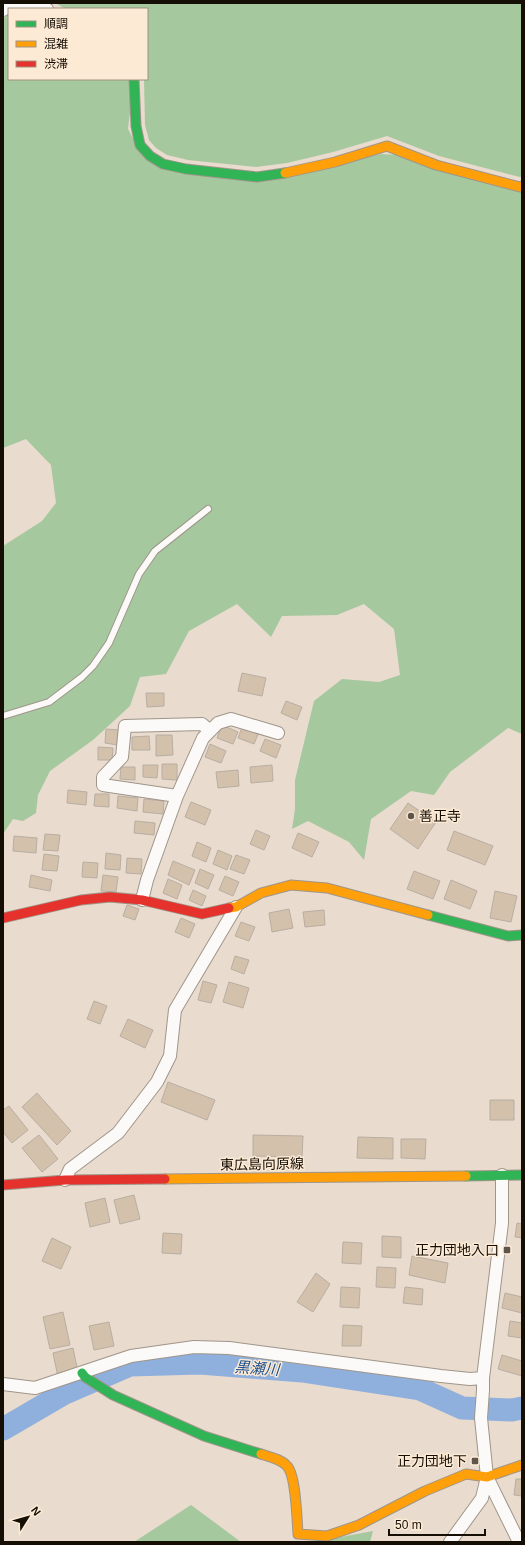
<svg xmlns="http://www.w3.org/2000/svg" width="525" height="1545" font-family="Helvetica,'Noto Sans JP',sans-serif">
	<rect width="100%" height="100%" fill="#e9dbcd"/>
	<path fill="#a5c89f" d="M55 3H522V176L520 177 439 156 387 136 333 152 287 163 256 167 188 160 167 155 156 148 149 140 145 125 144 79H147V9H66Z
		M9 13V79H129L132 96 128 129 137 146 153 163 258 181 381 154 398 155 522 192V734L508 728 450 772 434 795 411 791 371 819 364 860 349 842 308 821 292 829 295 809V780L314 701 342 679 379 682 400 675 394 629 364 604 337 615 282 616 271 637 237 604 189 631 166 674 140 677 130 706 93 740 50 771 38 795 36 813 23 821 13 819 3 834V546L42 521 56 503 51 465 26 439 3 448V19Z
		M191 1505 241 1542H134Z
		M373 1531 370 1542H314Z"/>
	<g fill="none" stroke-linecap="round" stroke-linejoin="round">
		<path stroke="#8fb0dd" stroke-width="23" d="M3 1429 63 1394 130 1365 200 1363 302 1371 420 1389 462 1408 512 1410 522 1408"/>
	</g>
	<path fill="#d3c1ac" stroke="#b8aea3" d="M242 673 266 678 262 696 238 691Z
		M146 693H164V706L147 707Z
		M286 701 302 707 297 720 281 713Z
		M222 725 238 732 233 744 217 738Z
		M243 725 259 732 254 744 238 738Z
		M106 729 119 730 118 745 105 743Z
		M156 735H172L173 755 156 756Z
		M149 736 150 750H132V737Z
		M265 739 281 745 276 758 260 751Z
		M210 744 226 751 221 763 205 757Z
		M98 747 113 748 112 760H98Z
		M162 764H177V780L162 779Z
		M143 765H158L157 778 143 777Z
		M272 765 273 781 251 783 250 767Z
		M121 767H135V780L120 779Z
		M238 770 239 786 218 788 216 772Z
		M68 790 87 792 86 805 67 803Z
		M95 794H109V807L94 806Z
		M118 796 138 798 137 811 117 808Z
		M144 799 164 801 163 814 143 812Z
		M191 802 211 810 205 825 185 817Z
		M408 803 436 822 418 849 390 829Z
		M135 821 155 823 154 835 134 833Z
		M256 830 270 836 264 850 250 844Z
		M454 831 493 846 485 865 447 850Z
		M298 833 319 842 312 857 292 848Z
		M45 834 60 835 58 851 43 850Z
		M14 836 37 838 36 853 13 851Z
		M197 842 211 848 206 862 192 856Z
		M218 850 232 856 227 870 213 864Z
		M106 853 121 855 120 870 105 869Z
		M44 854 59 856 57 871 42 870Z
		M236 855 250 860 244 874 230 869Z
		M127 858 142 859 141 874 126 873Z
		M173 861 195 870 189 885 168 875Z
		M83 862 98 863 97 878 82 877Z
		M200 869 214 875 208 889 195 883Z
		M414 871 440 881 433 899 407 889Z
		M31 875 52 880 50 891 29 887Z
		M103 875 118 877 116 892 101 891Z
		M225 876 239 882 233 896 219 890Z
		M168 879 182 885 177 899 163 893Z
		M451 880 477 891 470 909 444 899Z
		M193 890 206 896 202 906 189 900Z
		M495 891 517 896 511 922 490 918Z
		M127 905 139 909 135 920 123 916Z
		M289 909 293 928 272 932 269 913Z
		M324 910 325 925 305 927 303 912Z
		M181 918 195 924 189 938 175 932Z
		M241 922 255 927 249 941 235 936Z
		M235 956 249 960 244 974 231 969Z
		M203 981 217 985 211 1003 198 1000Z
		M229 982 249 988 243 1008 223 1002Z
		M94 1001 107 1006 100 1024 87 1019Z
		M128 1019 153 1030 145 1048 120 1036Z
		M168 1082 215 1100 207 1120 161 1102Z
		M37 1093 71 1131 57 1145 22 1107Z
		M490 1100H514V1120H490Z
		M9 1106 28 1130 12 1143 3 1132V1110Z
		M39 1135 58 1159 42 1172 22 1148Z
		M253 1135 303 1136 302 1157 253 1156Z
		M358 1137 393 1138V1159L357 1158Z
		M401 1139H426L425 1159 401 1158Z
		M134 1195 140 1219 120 1224 114 1200Z
		M105 1198 110 1222 90 1227 85 1203Z
		M517 1223 522 1224V1238L515 1237Z
		M163 1233 182 1234 181 1254 162 1253Z
		M382 1236 401 1237V1258L382 1257Z
		M52 1238 71 1247 61 1269 42 1261Z
		M343 1242 362 1243 361 1264 342 1263Z
		M412 1256 448 1263 445 1283 409 1275Z
		M377 1267 396 1268 395 1288 376 1287Z
		M316 1273 330 1284 313 1312 297 1302Z
		M341 1287 360 1288 359 1308 340 1307Z
		M405 1287 423 1289 422 1305 403 1303Z
		M505 1293 522 1297V1313L502 1308Z
		M63 1312 70 1345 50 1349 43 1317Z
		M510 1321 522 1323V1338L508 1336Z
		M109 1322 114 1346 94 1350 89 1326Z
		M343 1325 362 1326 361 1346H342Z
		M73 1348 78 1372 58 1377 53 1353Z
		M502 1355 522 1361V1376L498 1369Z
		M516 1479H522V1496L514 1495Z"/>
	<g fill="none" stroke-linecap="round" stroke-linejoin="round">
		<defs>
			<path id="lane" d="M3 716 49 702 82 677 93 666 109 643 139 574 155 551 208 509"/>
			<path id="street" d="M15 3 43 7 47 9
				M3 10 12 3
				M177 796 103 785V777L122 757 125 726 202 724 210 731
				M142 900 147 880 177 796 203 738 218 723 231 719 278 733
				M65 1180 70 1169 118 1133 157 1082 170 1056 175 1010 236 907
				M3 1384 35 1388 131 1356 194 1347 229 1348 441 1376 470 1379 483 1378
				M487 1477 519 1542
				M450 1542 482 1498 487 1477 481 1418 483 1390V1378L502 1223V1175"/>
			<path id="fast" d="M134 79 136 126 140 145 150 156 163 164 186 169 257 177 285 173
				M428 915 508 936 522 935
				M466 1176 522 1175
				M82 1373 85 1377 113 1395 204 1436 261 1454"/>
			<path id="slow" d="M285 173 335 162 387 146 436 165 520 187 522 186
				M229 908 236 907 261 893 291 885 327 888 428 915
				M165 1179 466 1176
				M261 1454C270 1457 281 1459 287 1466 296 1475 297 1520 298 1534L327 1536 359 1525 425 1491 466 1474 487 1477 522 1465"/>
			<path id="jam" d="M3 918 81 900 110 897 142 900 202 914 229 908
				M3 1185 65 1180 165 1179"/>
		</defs>
		<use href="#lane" stroke="#9f958a" stroke-width="8"/>
		<use href="#street" stroke="#9f958a" stroke-width="14"/>
		<use href="#fast" stroke="#9f958a" stroke-width="11"/>
		<use href="#slow" stroke="#9f958a" stroke-width="11"/>
		<use href="#jam" stroke="#9f958a" stroke-width="11"/>
		<use href="#lane" stroke="#fcfaf8" stroke-width="6"/>
		<use href="#street" stroke="#fcfaf8" stroke-width="12"/>
		<use href="#fast" stroke="#30b455" stroke-width="9"/>
		<use href="#slow" stroke="#ff9f0a" stroke-width="9"/>
		<use href="#jam" stroke="#e5322d" stroke-width="9"/>
	</g>
	<g fill="#5f564b" stroke="#fdead5" stroke-width="1.5">
		<circle cx="411" cy="816" r="4"/>
		<rect x="503" y="1246" width="8" height="8" rx="2"/>
		<rect x="471" y="1457" width="8" height="8" rx="2"/>
	</g>
	<g text-anchor="middle" dominant-baseline="central" stroke-width="3" stroke-linejoin="round" paint-order="stroke">
		<g font-size="14" fill="#150e05" stroke="#fdead5" text-anchor="end">
			<text x="419" y="816" text-anchor="start">善正寺</text>
			<text x="499" y="1250">正力団地入口</text>
			<text x="467" y="1461">正力団地下</text>
		</g>
		<g font-size="14" fill="#150e05" stroke="#fdead5">
			<text transform="translate(262 1164) rotate(-1)">東広島向原線</text>
		</g>
		<g font-size="15" font-style="italic" fill="#1a508f" stroke="#fdead5">
			<text transform="translate(257 1368) rotate(4)">黒瀬川</text>
		</g>
	</g>
	<rect width="525" height="1545" fill="none" stroke="#150e05" stroke-width="8"/>
	<rect x="8" y="8" width="140" height="72" fill="#fdead5" stroke="#a09282"/>
	<rect x="16" y="21" width="20" height="6" fill="#30b455" stroke="#a09282"/>
	<text x="44" y="28" font-size="12" fill="#150e05">順調</text>
	<rect x="16" y="41" width="20" height="6" fill="#ff9f0a" stroke="#a09282"/>
	<text x="44" y="48" font-size="12" fill="#150e05">混雑</text>
	<rect x="16" y="61" width="20" height="6" fill="#e5322d" stroke="#a09282"/>
	<text x="44" y="68" font-size="12" fill="#150e05">渋滞</text>
	<g transform="translate(28 1517) rotate(53)" stroke="#fdead5" stroke-width="3" paint-order="stroke">
	<path d="M0-3L7 15L0 10L-7 15Z" fill="#150e05"/>
	<text y="-6" font-size="11" font-weight="bold" text-anchor="middle" fill="#150e05">N</text>
	</g>
	<path d="M389 1529v6h96v-6" fill="none" stroke="#150e05" stroke-width="2"/>
	<text x="395" y="1529" font-size="12" fill="#150e05" stroke="#fdead5" stroke-width="3" paint-order="stroke">50 m</text>
</svg>
